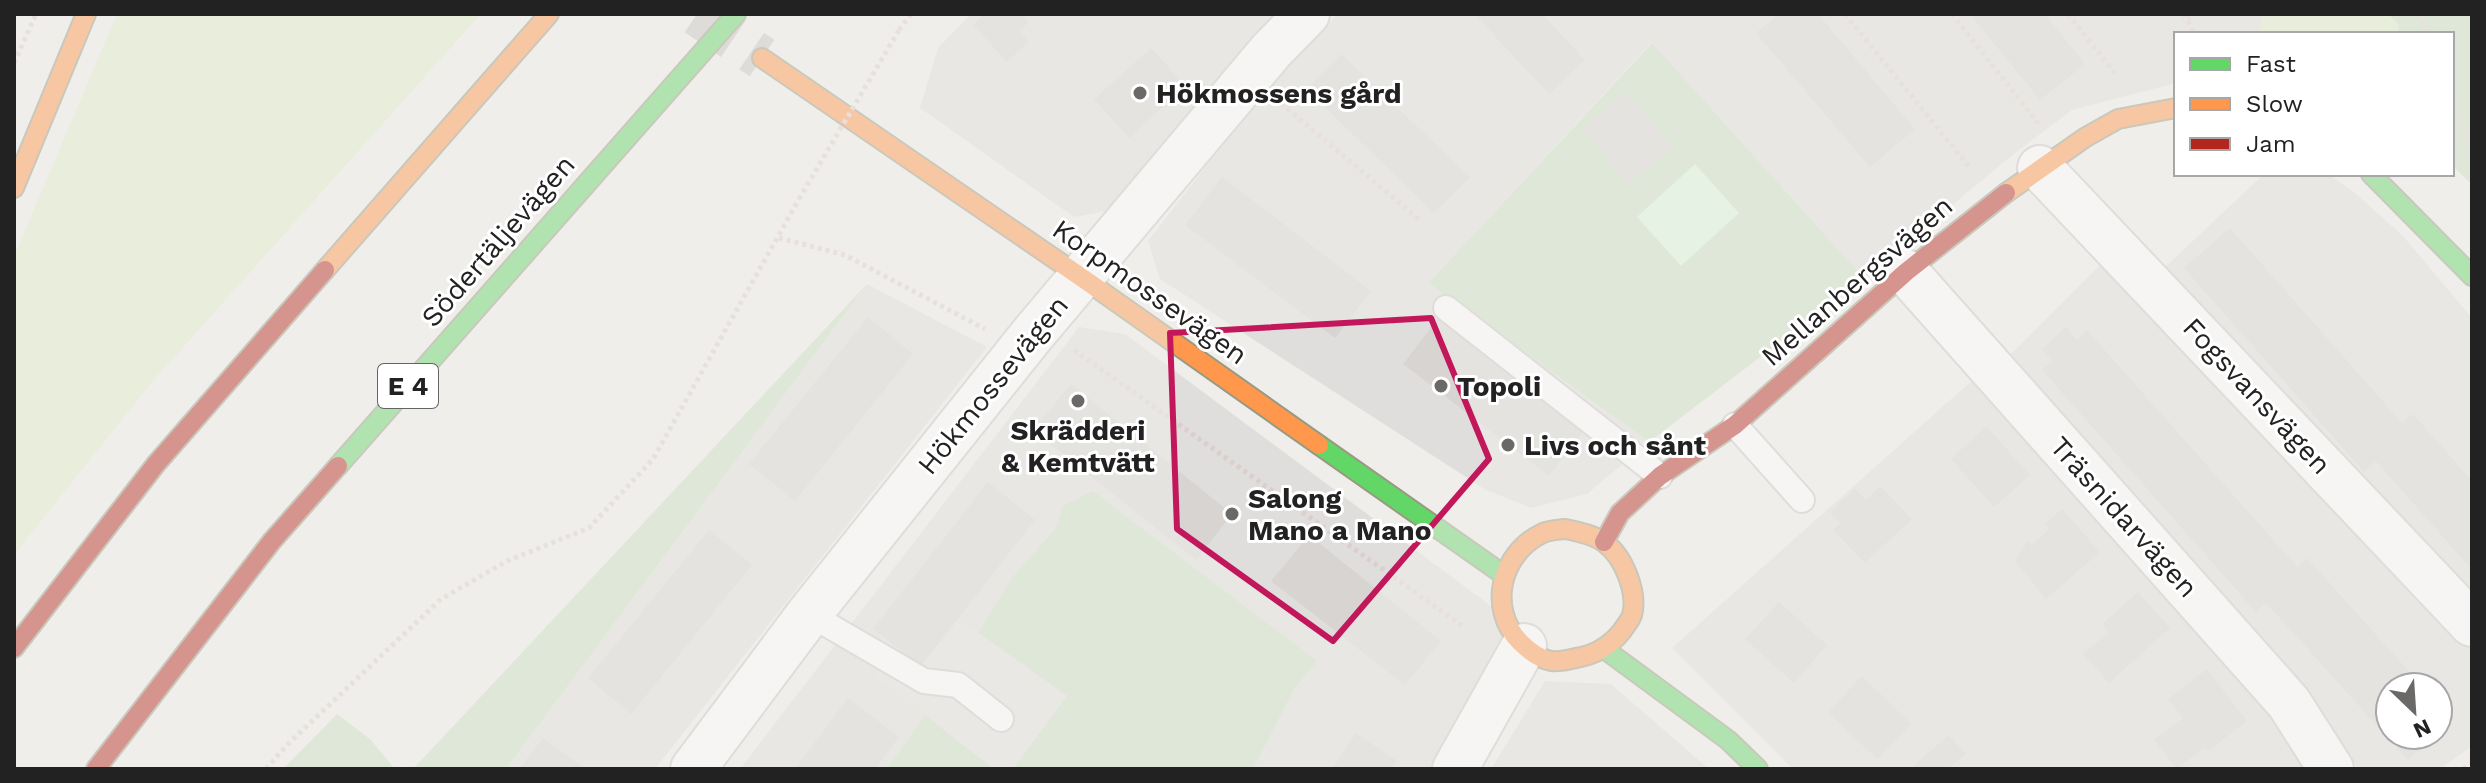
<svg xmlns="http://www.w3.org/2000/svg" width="2486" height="783" font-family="'Work Sans',sans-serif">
	<rect width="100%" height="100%" fill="#f0eeeb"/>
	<path fill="#dfdedc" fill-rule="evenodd" d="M971 14H1287L1114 210 1074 217 920 108 938 48Z
		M1338 14H2264L2258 34H2176V83L2072 110 2015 153 1864 278 1651 43 1428 283 1649 442 1587 494 1531 508 1486 490 1160 279 1148 241 1278 73Z
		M2264 174H2328L2355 193 2403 236 2472 318V591L2358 476 2163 269Z
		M2107 258 2472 624V746L2440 769H2358L2305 689 2008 357ZM2390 687H2438V735H2390Z
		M867 284 987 347 655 769H506Z
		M1079 327 1125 334 1491 606 1521 633 1439 769H740Z
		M1977 376 2274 716 2308 769H1793L1672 648Z
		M1545 681 1611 684 1709 769H1491Z"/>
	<path fill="#ddeccb" d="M117 14H481L152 382 14 555V256Z
		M2264 14H2388L2399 25 2398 34H2258Z"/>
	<path fill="#cbdec1" d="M2388 14H2472V185L2452 165V34H2398L2399 25Z
		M1652 43 1864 278 1649 442 1428 283Z
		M867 284 506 769H413Z
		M1093 491 1317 661 1294 689 1253 769H1013L1067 696 978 633 1011 579 1056 528 1063 506Z
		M337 714 370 739 395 769H283Z
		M925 715 994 769H887Z"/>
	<path fill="#daf5da" d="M1695 164 1739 213 1681 266 1637 217Z"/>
	<path fill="#e0dfde" d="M959 619 1067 696 1013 769H994L874 675 894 650 921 666Z"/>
	<path fill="#d7d4d2" d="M984 14H1022L1029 22 1019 31 1029 41 1007 62 973 25Z
		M1474 14H1542L1585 60 1549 94Z
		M1779 14H1818L1915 129 1870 167 1756 33Z
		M1970 14H2045L2085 64 2040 100Z
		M1151 48 1186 86 1129 138 1094 99Z
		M1341 54 1470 177 1434 213 1306 89Z
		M1626 91 1673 147 1629 184 1582 129Z
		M1222 177 1371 291 1335 338 1185 225Z
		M2230 228 2402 423 2413 414 2472 481V570L2376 461 2364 472 2184 268Z
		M1440 316 1586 428 1549 476 1403 364Z
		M868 317 913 354 795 501 749 464Z
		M2066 327 2077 340 2087 330 2297 567 2307 558 2423 687H2390V735H2436L2408 760 2266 603 2256 612 2042 370 2053 361 2042 349Z
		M1071 384 1232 514 1196 560 1033 430Z
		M1986 426 2030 475 1994 507 1951 459Z
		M988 482 1035 520 921 666 873 629Z
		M1880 486 1912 519 1865 563 1833 530 1840 523 1830 512 1855 489 1866 500Z
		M2062 509 2100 552 2046 599 2015 561 2028 541 2032 545 2049 529 2045 524Z
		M709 530 752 565 631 714 588 678Z
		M1309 535 1441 641 1405 685 1271 581Z
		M2138 592 2170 628 2109 683 2083 654 2109 632 2102 624Z
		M1779 602 1827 645 1794 683 1745 639Z
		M2207 669 2247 721 2208 751 2205 747 2177 769 2154 740 2183 718 2168 699Z
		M1862 676 1911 724 1877 759 1828 712Z
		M848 698 899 737 875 769H795Z
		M2438 704 2453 720 2438 733Z
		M1356 733 1397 761 1391 769H1332Z
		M1949 735 1966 754 1948 769H1916L1913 766Z
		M543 738 585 769H519Z"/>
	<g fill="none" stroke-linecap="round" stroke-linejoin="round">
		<path stroke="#c7c5c3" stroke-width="44" stroke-dasharray="44 22" stroke-linecap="butt" d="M697 14 762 58"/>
		<defs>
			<path id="lane" d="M1446 308 1660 476
				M1735 425 1802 500
				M809 614 924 681 958 685 1001 719"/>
			<path id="street" d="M2040 168 2472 624
				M1906 272 2289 703 2331 769
				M693 769 809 614 1032 335 1271 51 1307 14
				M1455 769 1524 646"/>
			<path id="fast" d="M2371 174 2472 276
				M1319 445 1504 575
				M338 466 736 14
				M1603 648 1728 740 1758 769"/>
			<path id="slow" d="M762 58 1081 277 1319 445
				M14 188 86 14
				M2006 193 2086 137 2118 119 2176 108
				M325 270 549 14
				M1565 529C1579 532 1594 535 1605 543 1624 557 1638 593 1632 615 1630 621 1625 626 1622 631 1610 646 1596 655 1576 658 1568 660 1559 662 1551 661 1540 659 1528 650 1520 642 1487 608 1501 554 1541 534 1548 530 1557 530 1565 529Z"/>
			<path id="jam" d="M1604 542 1620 513 1660 476 1735 425 1906 272 2006 193
				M14 648 156 464 325 270
				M96 769 272 541 338 466"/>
		</defs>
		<use href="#lane" stroke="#c9c8c7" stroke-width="28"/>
		<use href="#street" stroke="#c9c8c7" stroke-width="48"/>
		<use href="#fast" stroke="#999a82" stroke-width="22"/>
		<use href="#slow" stroke="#999a82" stroke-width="22"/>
		<use href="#jam" stroke="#999a82" stroke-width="22"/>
		<path stroke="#dccecd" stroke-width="5" stroke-dasharray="4 4" stroke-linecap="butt" d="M1845 14 1970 168
			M1952 14 2038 123
			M2068 14 2118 77
			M2184 14 2194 34
			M2417 14 2428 34
			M2187 19 2194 14
			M899 30 911 14
			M14 63 36 14
			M2452 98 2472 151
			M1281 103 1421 221
			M779 238 845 255 985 329
			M1074 350 1464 627
			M266 769 287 745 441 599 507 561 589 528 653 459 799 199
			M2463 769 2472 764"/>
		<use href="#lane" stroke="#fdfcfc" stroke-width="24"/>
		<use href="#street" stroke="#fdfcfc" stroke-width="44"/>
		<use href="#fast" stroke="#63d668" stroke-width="18"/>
		<use href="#slow" stroke="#ff974d" stroke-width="18"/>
		<use href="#jam" stroke="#b3261e" stroke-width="18"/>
		<path stroke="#dccecd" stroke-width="5" stroke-dasharray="4 4" stroke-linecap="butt" d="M799 199 899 30"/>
	</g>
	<path d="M0 0H2486V783H0ZM1431 318 1489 459 1333 641 1177 529 1170 333Z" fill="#f0eeeb" fill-opacity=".55" fill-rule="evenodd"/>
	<path fill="none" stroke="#c2185b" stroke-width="6" stroke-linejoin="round" d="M1431 318 1489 459 1333 641 1177 529 1170 333Z"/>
	<g fill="#6a6968" stroke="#fff" stroke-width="3">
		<circle cx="1140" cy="93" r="8"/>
		<circle cx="1441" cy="386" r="8"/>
		<circle cx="1078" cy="401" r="8"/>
		<circle cx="1508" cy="445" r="8"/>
		<circle cx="1232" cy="514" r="8"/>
	</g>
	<g text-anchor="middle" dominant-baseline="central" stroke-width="6" stroke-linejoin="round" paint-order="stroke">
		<rect fill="#fff" stroke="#646464" stroke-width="2" x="378" y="364" width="60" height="44" rx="6"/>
		<g font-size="26" font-weight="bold" fill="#222">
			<text x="408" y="386">E 4</text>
		</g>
		<g font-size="28" font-weight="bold" fill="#222" stroke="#fff" text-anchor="start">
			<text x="1156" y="93">Hökmossens gård</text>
			<text x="1457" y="386">Topoli</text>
			<text x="1078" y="430" text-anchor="middle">Skrädderi<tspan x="1078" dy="32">&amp; Kemtvätt</tspan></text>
			<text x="1524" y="445">Livs och sånt</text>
			<text x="1248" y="498">Salong<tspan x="1248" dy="32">Mano a Mano</tspan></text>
		</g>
		<g font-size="28" fill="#222" stroke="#fff">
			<text transform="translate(498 241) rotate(-49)">Södertäljevägen</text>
			<text transform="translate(1857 281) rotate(-41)">Mellanbergsvägen</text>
			<text transform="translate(1150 292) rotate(35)">Korpmossevägen</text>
			<text transform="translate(993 385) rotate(-51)">Hökmossevägen</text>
			<text transform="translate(2257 396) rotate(47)">Fogsvansvägen</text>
			<text transform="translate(2124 517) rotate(48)">Träsnidarvägen</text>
		</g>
	</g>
	<rect width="2486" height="783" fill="none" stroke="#222222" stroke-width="32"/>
	<rect x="2174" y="32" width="280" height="144" fill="#ffffff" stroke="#a7a7a7" stroke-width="2"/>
	<rect x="2190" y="58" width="40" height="12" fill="#63d668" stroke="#a7a7a7" stroke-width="2"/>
	<text x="2246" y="72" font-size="24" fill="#222222">Fast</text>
	<rect x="2190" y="98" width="40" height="12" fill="#ff974d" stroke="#a7a7a7" stroke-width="2"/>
	<text x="2246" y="112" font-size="24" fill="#222222">Slow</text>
	<rect x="2190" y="138" width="40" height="12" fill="#b3261e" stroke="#a7a7a7" stroke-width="2"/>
	<text x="2246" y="152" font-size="24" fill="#222222">Jam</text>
	<g transform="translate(2414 711) rotate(155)"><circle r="38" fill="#ffffff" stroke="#a7a7a7" stroke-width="2"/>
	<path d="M0-6L14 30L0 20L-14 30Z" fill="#6a6968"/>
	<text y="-12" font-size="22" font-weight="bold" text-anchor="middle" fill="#222222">N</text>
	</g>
</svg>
